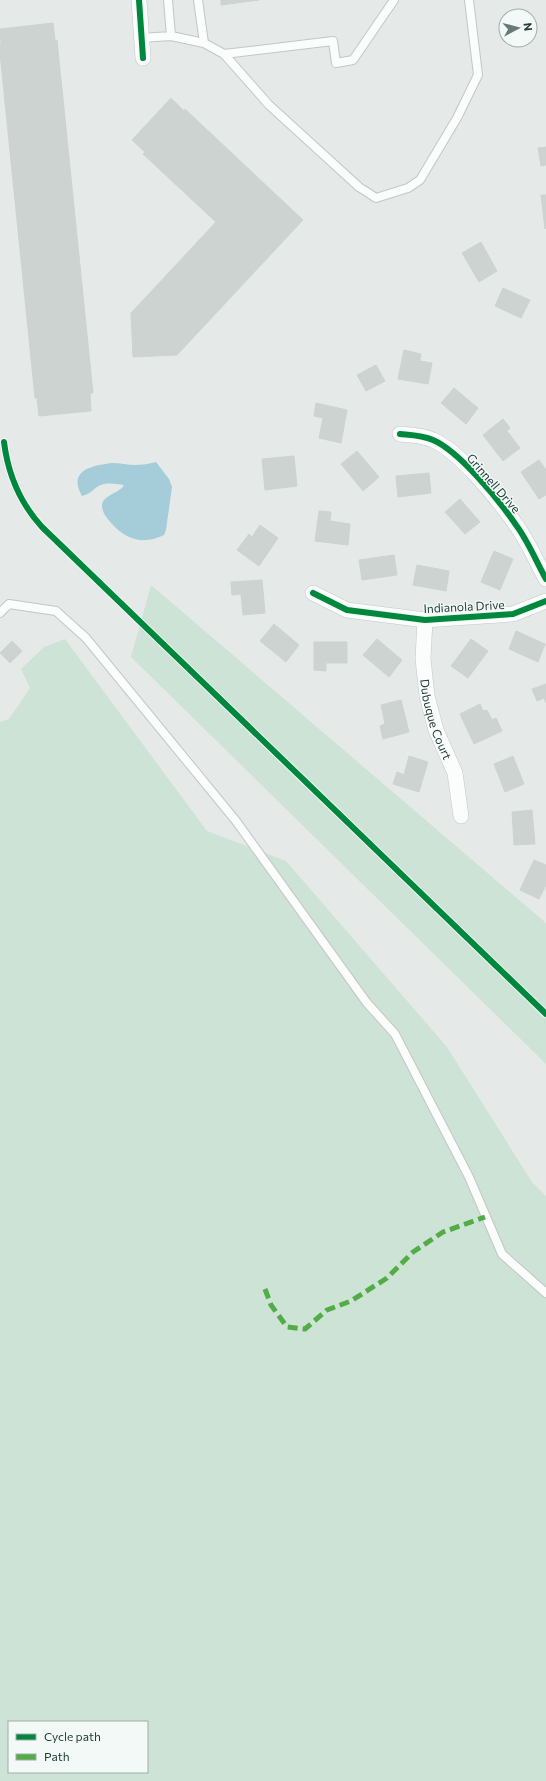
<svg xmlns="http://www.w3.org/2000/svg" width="546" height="1781" font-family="Commissioner,sans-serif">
	<rect width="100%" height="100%" fill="#e5eae8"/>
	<path fill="#cde3d6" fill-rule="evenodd" d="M151 585 546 923V1064L131 657Z
		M65 639 207 831 286 861 447 1047 532 1182 546 1196V1781H0V722L9 719 30 688 21 669 44 647ZM9 1722H147V1772H9Z"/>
	<path fill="#a4ccd9" d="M156 462 169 479 172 487 166 530 164 535C143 545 127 540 112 524 107 518 102 513 102 505 103 495 120 493 124 485 117 484 108 482 101 485 93 488 93 493 82 496 67 470 93 465 113 463 120 463 128 465 135 465 142 465 149 464 156 462Z"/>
	<path fill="#ccd3d1" stroke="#cdd3d1" d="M221 0H259L221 5Z
		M53 23 55 40H57L93 393H90L91 411 39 416 37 398H35L0 53V44H1L0 29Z
		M171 98 184 111 185 109 303 220 177 355 133 357 131 313 216 222 143 154 145 152 132 140Z
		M546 147V165L541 166 538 148Z
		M541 195H546V228L545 229Z
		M481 242 497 271 479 282 462 253Z
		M503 288 530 300 521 318 495 306Z
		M404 350 421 354 420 361 432 363 428 384 398 379Z
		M376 365 385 381 366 391 357 375Z
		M454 388 478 408 466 424 441 403Z
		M316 403 347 410 341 443 319 438 323 418 314 416Z
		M503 419 510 428 507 431 520 448 503 461 483 435Z
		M357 451 379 477 363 491 341 464Z
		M294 456 297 486 265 490 262 459Z
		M539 460 546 470V495L539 499 521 472Z
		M429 473 431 493 398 497 396 476Z
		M460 499 480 522 465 534 445 512Z
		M319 511 331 512 330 521 350 524 348 545 315 541Z
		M260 525 278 538 259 566 237 550 249 534 252 537Z
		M494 551 513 559 500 590 481 582Z
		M394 555 397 575 362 580 359 560Z
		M417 565 449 571 446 591 413 585Z
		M262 580 265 613 243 615 241 594 232 595 231 582Z
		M274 624 299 645 286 662 260 641Z
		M516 631 545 644 538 662 509 649Z
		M377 639 402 660 389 677 363 655Z
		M471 639 488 651 468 678 451 666Z
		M12 641 22 651 10 663 0 653Z
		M314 642H347V663H326V671L314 670Z
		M546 684V703L544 698 537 701 532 689Z
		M401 700 409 732 383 739 380 726 385 724 381 705Z
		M480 704 483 711 487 710 492 720 496 718 502 731 474 744 460 714Z
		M409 756 428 762 419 792 393 784 397 772 404 775Z
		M513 756 524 784 505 792 494 764Z
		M532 810 535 844 514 845 512 812Z
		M534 860 546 865V885L539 899 520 890Z"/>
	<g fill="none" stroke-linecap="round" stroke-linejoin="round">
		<defs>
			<path id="lane" d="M198 0 204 43
				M394 0 353 60 336 63 333 41 224 54 269 105 359 187 376 198 408 188 420 180 457 118 478 75 469 0
				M171 36 204 43 224 54
				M141 38 171 36 168 0
				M0 613 9 604 56 611 86 638 236 821 367 1003 395 1034 469 1177 502 1254 546 1293"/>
			<g id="street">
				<path d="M139 0 143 58"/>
				<path d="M400 434C411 435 422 435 433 440 459 451 499 500 516 525 528 541 536 561 546 579"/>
				<path d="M313 593 347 610 425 620 513 614 546 601"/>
				<path id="s1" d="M425 620 423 659 427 696 436 730 455 773 461 816"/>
			</g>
		</defs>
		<use href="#lane" stroke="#c2c7c5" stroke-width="10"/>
		<use href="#street" stroke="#c2c7c5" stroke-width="16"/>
		<use href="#lane" stroke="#fbfcfc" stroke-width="8"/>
		<use href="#street" stroke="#fbfcfc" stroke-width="15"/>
		<path stroke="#52ad46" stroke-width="5" stroke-dasharray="10 5" stroke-linecap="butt" d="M265 1289 271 1305 287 1327 305 1329 327 1310 351 1301 387 1278 413 1252 443 1232 485 1217"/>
		<defs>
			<path id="cycleway" d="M139 0 143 58
				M400 434C411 435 422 435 433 440 459 451 499 500 516 525 528 541 536 561 546 579
				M4 442C8 474 20 503 42 527L546 1014
				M313 593 347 610 425 620 513 614 546 601"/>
		</defs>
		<use href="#cycleway" stroke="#f2f9f6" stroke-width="8"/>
		<use href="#cycleway" stroke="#00873e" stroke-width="6"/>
	</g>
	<g text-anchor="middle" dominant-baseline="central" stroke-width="3" stroke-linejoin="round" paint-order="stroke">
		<g font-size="12" fill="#213e3a" stroke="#f2f9f6">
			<text transform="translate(494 483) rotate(49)">Grinnell Drive</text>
			<text transform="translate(464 606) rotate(-3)">Indianola Drive</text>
			<text stroke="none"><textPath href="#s1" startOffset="101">Dubuque Court</textPath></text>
		</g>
	</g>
	<rect x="8" y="1721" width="140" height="52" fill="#f2f9f6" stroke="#9eaeab"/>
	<rect x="16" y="1734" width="20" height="6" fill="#00873e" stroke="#9eaeab"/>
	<text x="44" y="1741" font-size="12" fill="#213e3a">Cycle path</text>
	<rect x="16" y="1754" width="20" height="6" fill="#52ad46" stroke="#9eaeab"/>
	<text x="44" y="1761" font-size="12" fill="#213e3a">Path</text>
	<g transform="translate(518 28) rotate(83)"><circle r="19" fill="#f2f9f6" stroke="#9eaeab"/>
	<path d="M0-3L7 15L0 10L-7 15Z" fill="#667a77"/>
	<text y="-6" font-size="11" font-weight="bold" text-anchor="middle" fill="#213e3a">N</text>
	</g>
</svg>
